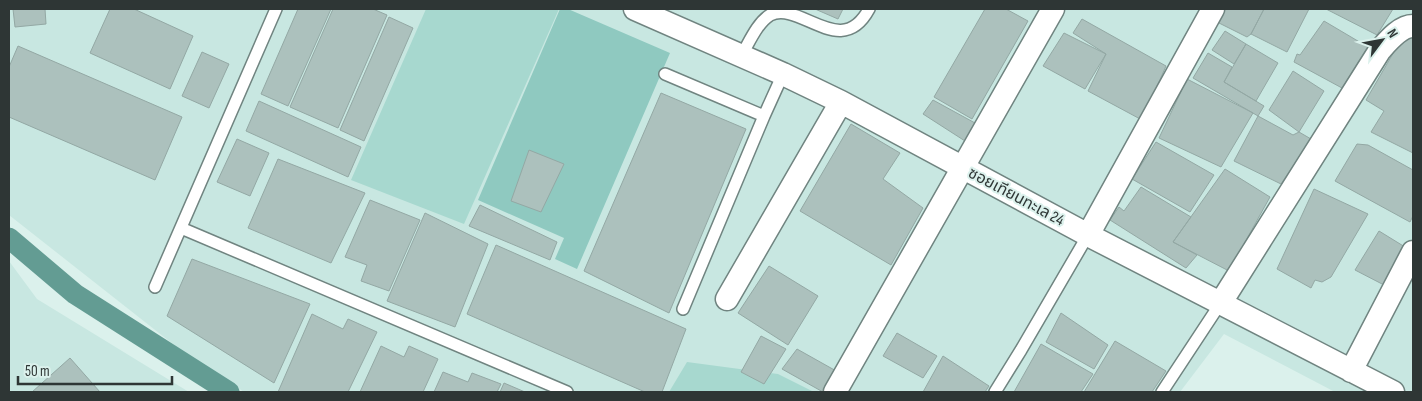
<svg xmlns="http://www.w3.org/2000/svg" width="1422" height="401" font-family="'Sofia Sans Condensed','Noto Sans Thai',sans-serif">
	<rect width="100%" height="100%" fill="#dbf1ec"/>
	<path fill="#c8e7e1" d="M9 9H1413V392H1335L1224 334 1180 392H244L178 348 9 215Z
		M9 261 37 299 189 392H9Z"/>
	<path fill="#a7d8cf" d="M426 9H559L464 224 351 180Z
		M687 362 778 374 814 392H669Z"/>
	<path fill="#8fc9c0" d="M560 9H568L670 53 577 269 555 259 564 238 478 200Z"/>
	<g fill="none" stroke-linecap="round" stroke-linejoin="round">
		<path stroke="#639c93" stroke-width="21" d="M9 238 75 294 229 392"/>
	</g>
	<path fill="#acc1bd" stroke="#93a8a4" d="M13 9H45L46 24 15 27Z
		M110 9H134L193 36 170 89 90 53Z
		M298 9H331L288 106 261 94Z
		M333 9H373L387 15 338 128 290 107Z
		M815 9H843L838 19Z
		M985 9H1006L1028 21 972 119 934 97Z
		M1224 9H1264L1251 34 1247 37 1217 22Z
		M1264 9H1309L1287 52 1251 34Z
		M1326 9H1393L1377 35Z
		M389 17 413 28 364 141 340 130Z
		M1082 19 1166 66 1142 120 1088 91 1106 54 1073 33Z
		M1324 21 1368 47 1342 88 1294 62 1297 54 1300 55Z
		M1409 26 1413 28V153L1371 132 1384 111 1366 100Z
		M1225 31 1246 44 1234 64 1212 50Z
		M1064 33 1106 54 1085 89 1043 66Z
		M1246 44 1278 63 1256 101 1224 82Z
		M18 46 182 117 155 180 9 117V67Z
		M202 52 229 64 209 108 182 96Z
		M1208 53 1232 67 1224 82 1264 106 1258 116 1193 78Z
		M1293 71 1324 91 1299 132 1269 110Z
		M1187 79 1253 113 1221 167 1159 138Z
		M661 93 746 129 669 313 584 271Z
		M933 100 975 123 965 141 923 114Z
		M259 101 361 147 348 177 246 131Z
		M1258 116 1293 135 1299 132 1311 139 1281 184 1234 161Z
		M851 124 900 153 883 179 923 208 891 265 800 211Z
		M237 139 269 153 250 196 217 182Z
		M1156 142 1214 175 1190 212 1132 179Z
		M1357 144 1368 145 1413 170V216L1410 222 1335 181Z
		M529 150 564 164 541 212 511 201Z
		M278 159 365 193 331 263 248 228Z
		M1225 169 1270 197 1229 271 1173 242Z
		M1141 187 1191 217 1173 242 1197 255 1186 268 1110 220 1119 207 1124 211Z
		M1314 189 1368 214 1331 277 1322 282 1315 280 1311 288 1277 269Z
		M370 200 420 220 389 291 361 281 367 265 345 257Z
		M480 205 557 242 550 260 469 226Z
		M425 213 488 244 455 327 387 301Z
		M1379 231 1405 247 1384 285 1355 270Z
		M496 245 686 329 662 392H645L467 314Z
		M192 259 310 304 274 383 167 316Z
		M769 266 818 296 788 345 738 313Z
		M1061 313 1108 345 1094 369 1046 342Z
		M312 314 343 329 348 319 377 332 348 392H278Z
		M897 333 937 356 923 378 883 356Z
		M761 336 786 349 764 384 741 372Z
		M1115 341 1166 371 1152 392H1084Z
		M1041 344 1093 374 1081 392H1014Z
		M381 346 404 357 409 346 438 359 423 392H360Z
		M797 349 838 372 833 392H823L782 369Z
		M943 356 989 386 985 392H923Z
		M70 358 100 392H32Z
		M443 372 468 382 472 373 501 384 497 392H434Z
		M504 383 525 392H500Z"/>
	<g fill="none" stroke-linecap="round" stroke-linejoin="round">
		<defs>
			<path id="lane" d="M741 56C749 43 757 23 770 15 800 0 841 61 869 9
				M665 74 764 116
				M181 228 567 392
				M155 287 276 9
				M683 309 764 116 783 74
				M995 392 1021 350 1088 235
				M1162 392 1220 304"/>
			<path id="street" d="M635 9 783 74 841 102 1088 235 1393 392
				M1088 235 1213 9
				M727 299 841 102
				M1220 304 1380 50C1388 41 1400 26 1413 26
				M1351 371 1413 252
				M835 392 1053 9"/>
		</defs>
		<use href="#lane" stroke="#708480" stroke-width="14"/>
		<use href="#street" stroke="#708480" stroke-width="25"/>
		<use href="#lane" stroke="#fff" stroke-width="11"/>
		<use href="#street" stroke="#fff" stroke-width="22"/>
	</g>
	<g text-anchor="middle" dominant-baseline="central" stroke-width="4" stroke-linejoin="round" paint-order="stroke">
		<g font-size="16" fill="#2e3635" stroke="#dbf1ec">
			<text transform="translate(1016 197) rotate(28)">ซอยเทียนทะเล 24</text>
		</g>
	</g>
	<rect width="1422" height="401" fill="none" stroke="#2e3635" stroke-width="20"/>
	<g transform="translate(1382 40) rotate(58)" stroke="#dbf1ec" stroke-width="4" paint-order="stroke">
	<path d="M0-4L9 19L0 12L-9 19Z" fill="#2e3635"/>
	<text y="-8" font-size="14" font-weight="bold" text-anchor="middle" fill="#2e3635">N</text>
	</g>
	<path d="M18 376v8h154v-8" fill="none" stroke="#2e3635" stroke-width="2.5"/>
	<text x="25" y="376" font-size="15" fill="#2e3635" stroke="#dbf1ec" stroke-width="4" paint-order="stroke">50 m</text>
</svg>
